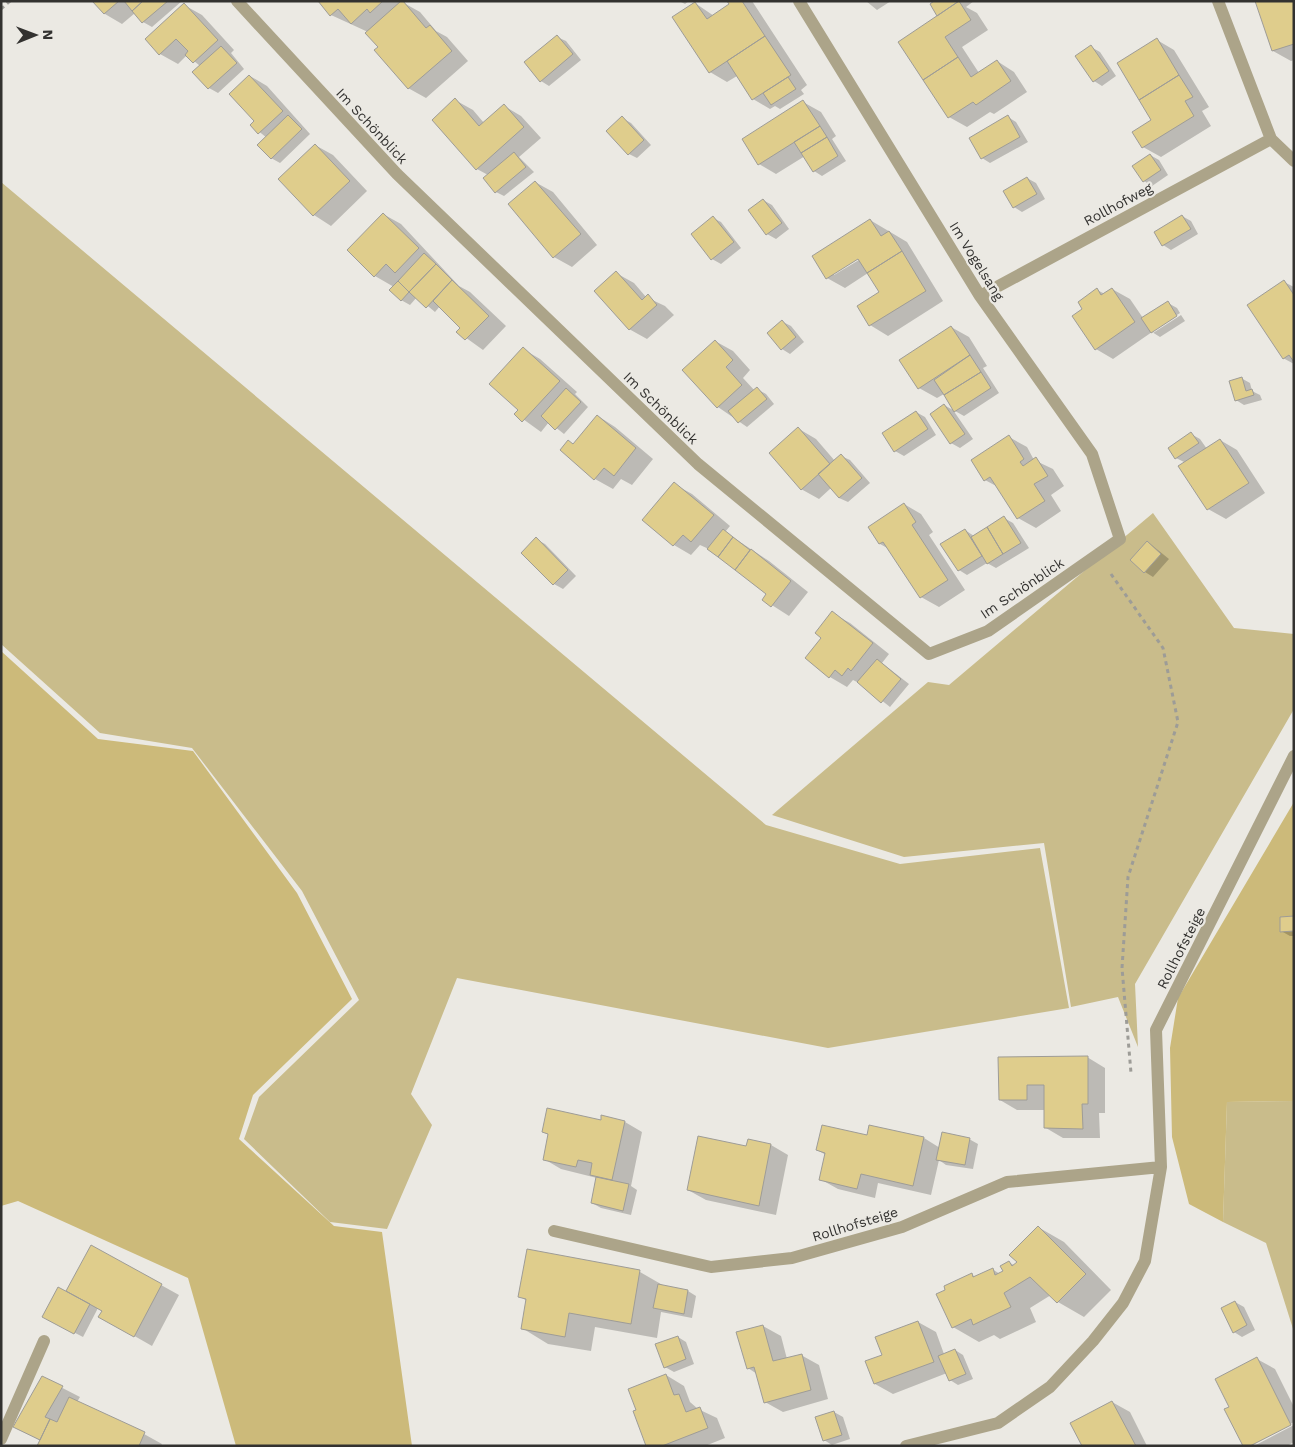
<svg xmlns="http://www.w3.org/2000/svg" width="1295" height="1447" font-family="'Work Sans',sans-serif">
	<rect width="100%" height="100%" fill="#ebe9e3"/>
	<path fill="#c9bc8b" d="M1 182 766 825 900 864 1040 848 1069 1008 828 1048 457 978 411 1094 432 1125 387 1229 330 1222 244 1139 259 1097 359 1000 302 891 192 748 100 733 1 644Z
		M1153 513 1234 628 1294 634V709L1135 984 1138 1047 1118 997 1071 1007 1044 843 904 857 772 815 928 682 949 685Z
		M1294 1101V1332L1266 1243 1223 1222 1227 1102Z"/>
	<path fill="#ccba7a" d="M1 651 98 739 193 751 297 893 352 999 253 1095 239 1139 334 1226 382 1232 412 1446H236L188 1278 18 1201 1 1206Z
		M1294 802V1101L1227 1102 1223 1222 1189 1204 1172 1137 1170 1048 1178 998Z"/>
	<path fill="#0003" fill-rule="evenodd" d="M94 1H182L152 27 143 22 135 13 122 24 105 14Z
		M319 1 402 2 420 12 436 31 447 37 468 61 426 98 408 88 368 32 331 15Z
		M679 1H689L685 4Z
		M729 1H752L807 85 801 90 804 94 780 109 775 106 770 109 753 99 737 76 727 82 710 72 695 3 714 16 731 5Z
		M866 1H891L877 10Z
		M936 1H974L966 7 977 13 988 30 962 47 979 73 997 61 1014 72 1027 92 994 114 990 112 967 127 949 117 899 42 939 16Z
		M1294 1V60L1291 61 1273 51Z
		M184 5 202 15 234 50 231 53 244 69 218 93 209 88 194 72 200 66 187 55 178 64 160 54Z
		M557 37 566 41 581 60 549 86 541 81Z
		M1157 40 1174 50 1209 107 1202 111 1211 126 1161 157 1143 147 1134 133 1153 121Z
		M1091 47 1100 52 1116 76 1102 86 1094 81Z
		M250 76 267 86 310 134 280 163 271 158 267 138 251 125 256 121Z
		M455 100 473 110 484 123 504 106 521 116 541 138 519 157 534 172 504 196 496 192 488 175 477 169Z
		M803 102 821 112 836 136 832 139 846 161 822 176 814 171 805 156 776 174 759 164Z
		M1008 117 1016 122 1028 142 990 163 982 158Z
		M622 118 631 123 651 145 637 158 629 154Z
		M315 145 333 155 367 191 331 226 314 215Z
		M1150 155 1159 160 1168 175 1152 186 1144 181Z
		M1027 178 1036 183 1045 199 1022 212 1014 207Z
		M535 182 553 192 597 245 572 267 554 257Z
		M763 200 772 205 789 229 776 239 767 234Z
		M383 214 401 224 459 286 470 292 506 326 483 350 458 332 462 328 440 306 435 312 417 297 410 305 401 300 394 287 375 276Z
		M1182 216 1191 221 1198 234 1171 250 1163 245Z
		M713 218 721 222 741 248 721 264 712 259Z
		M870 220 907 242 943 301 888 336 870 325 858 307 881 293 868 273 845 288 827 278ZM863 254 864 257 834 275V272Z
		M616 273 634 283 646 297 665 306 674 315 647 339 629 329Z
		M1284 282 1294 287V364L1283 358Z
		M1112 289 1130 299 1143 318 1168 303 1177 308 1180 313 1153 330V333L1181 315 1185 321 1160 337 1152 332 1113 359 1096 349 1084 309 1097 290 1105 294Z
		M783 322 791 326 804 342 790 354 782 349Z
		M951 327 969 337 987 366 983 368 999 393 964 416 955 411 944 394 937 398 919 388 901 360Z
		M715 341 733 351 750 370 743 378 755 391 757 389 766 394 774 404 747 427 718 407Z
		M523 349 540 359 577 392 575 394 588 407 564 434 549 422 541 432 516 414 520 410Z
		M1241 378 1250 383 1252 391 1260 395 1262 400 1244 405 1236 400Z
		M944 405 953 410 973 439 960 448 951 443 931 414Z
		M916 412 925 417 936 435 904 456 895 451Z
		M598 416 615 427 653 459 632 485 621 479 613 489 595 479 562 450 574 445Z
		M799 429 816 439 835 461 841 456 850 460 870 483 848 502 839 498 831 488 819 499 801 489Z
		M1191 434 1200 439 1207 449 1220 440 1237 450 1265 493 1226 519 1208 509 1186 463 1176 458Z
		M1009 437 1027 447 1034 460 1053 469 1064 486 1051 495 1061 511 1036 528 1018 518 998 487 985 480Z
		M674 484 692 494 730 526 725 532 769 561 808 592 789 616 764 600 768 594 711 550 700 545 691 555 674 545Z
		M904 504 921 514 933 532 929 535 965 590 939 607 921 597 889 549 880 544 870 527Z
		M1004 518 1013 523 1029 548 996 568 987 563 967 575 959 570 965 530 974 536Z
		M536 539 545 544 576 576 563 589 554 584 522 553Z
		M1148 542 1169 559 1153 577 1145 572Z
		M832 613 850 623 889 654 882 663 909 684 890 707 861 684 853 680 847 687 830 677 806 658 822 638Z
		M1294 918V936H1290L1281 931Z
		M1087 1057 1105 1068V1113H1099L1100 1138H1063L1046 1128 1045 1110H1017L1000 1100V1058Z
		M602 1117 625 1122 642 1132 631 1186 637 1190 631 1215 601 1208 592 1203 597 1178 561 1169 544 1159 549 1135 543 1132 602 1121Z
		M870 1126 924 1138 940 1148 969 1139 978 1144 973 1169 946 1165 939 1160 931 1195 878 1183 875 1198 838 1189 820 1179 826 1155 817 1150 868 1136Z
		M749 1140 771 1145 788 1155 776 1215 706 1200 688 1190 747 1148Z
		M1038 1227 1064 1242 1111 1290 1084 1317 1058 1302 1051 1295 1030 1308 1036 1322 1000 1339 994 1335 979 1342 953 1327 972 1275 976 1277 992 1269 1000 1274 1005 1271 1009 1262 1015 1266Z
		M528 1250 640 1272 666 1287 688 1291 696 1296 692 1318 661 1312 657 1338 595 1327 591 1351 548 1344 522 1328 527 1301 519 1296Z
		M161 1285 179 1295 152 1346 117 1326 98 1308 83 1337 52 1321 75 1295Z
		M1235 1302 1244 1307 1255 1330 1242 1337 1234 1332Z
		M918 1322 936 1332 944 1354 955 1350 963 1355 973 1379 958 1385 950 1380 947 1373 893 1394 875 1384 867 1362 884 1356Z
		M763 1326 781 1336 787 1359 801 1355 819 1365 828 1399 783 1412 765 1402 757 1374 748 1368Z
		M678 1337 686 1342 694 1364 674 1372 665 1367Z
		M1257 1359 1275 1369 1294 1407V1422L1254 1443V1446L1294 1425V1442L1287 1446H1244L1230 1407Z
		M666 1375 684 1386 690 1402 698 1409 717 1418 725 1438 705 1446H647Z
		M43 1378 80 1397 77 1402 144 1434 162 1444 161 1446H39L41 1441 15 1427Z
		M1112 1402 1130 1412 1147 1446H1084Z
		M834 1412 843 1417 850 1439 832 1445 824 1440Z"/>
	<path fill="#dfcd8c" stroke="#9e9c97" d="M92 1H119L104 14Z
		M124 1H143L132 11Z
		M143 1H168L142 23 132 11Z
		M318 1H383L370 13 367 9 351 24 338 9 330 16Z
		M401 1H403L426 28 430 25 452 51 408 89 374 50 378 47 365 33Z
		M727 1H742L765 36 709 73 672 17 695 2 707 19 729 4Z
		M934 1H959L937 16 930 4Z
		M959 1 971 20 945 37 958 57 923 80 898 42Z
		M1255 1H1294V44L1272 51Z
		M184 3 218 40 193 63 185 55 188 51 176 39 159 55 145 39Z
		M557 35 573 54 540 82 524 62Z
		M765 36 791 75 752 100 727 61Z
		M1157 38 1179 75 1139 100 1117 63Z
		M1091 45 1109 71 1093 82 1075 56Z
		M221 46 237 63 208 89 192 72Z
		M958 57 971 77 997 60 1011 81 976 105 973 102 948 118 923 80Z
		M249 75 283 111 258 134 250 125 254 121 229 94Z
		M1179 75 1193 97 1185 101 1194 116 1142 148 1132 132 1151 120 1139 100Z
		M788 77 796 89 771 105 763 93Z
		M455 98 479 126 504 104 524 127 476 170 432 120Z
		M803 100 820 126 758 165 742 139Z
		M288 115 302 129 271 159 257 145Z
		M1008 115 1020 137 981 159 969 138Z
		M622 116 644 140 628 155 606 131Z
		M820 126 827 137 801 153 794 142Z
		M827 137 838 156 813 172 801 153Z
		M315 144 350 181 313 216 278 179Z
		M514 152 526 167 495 193 483 178Z
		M1150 154 1161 170 1143 182 1132 166Z
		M1027 177 1037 194 1013 208 1003 191Z
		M535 181 581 234 553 258 508 204Z
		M763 199 782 223 766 235 748 210Z
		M383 213 419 248 395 273 386 264 374 277 347 250Z
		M1182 215 1191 229 1162 246 1154 232Z
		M713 216 734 242 711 260 691 234Z
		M870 219 881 236 889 231 902 251 867 273 858 259 826 279 812 256Z
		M902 251 926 291 869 326 857 306 879 292 867 273Z
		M424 253 436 264 409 292 398 281Z
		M436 264 452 280 426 308 409 292Z
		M616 271 642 300 648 294 657 305 629 330 594 291Z
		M452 280 489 316 465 340 456 332 460 328 433 301Z
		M1284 280 1294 295V362L1289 355 1283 359 1247 305Z
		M398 281 409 292 401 301 389 290Z
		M1097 288 1101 295 1112 288 1135 322 1095 350 1072 316 1082 309 1078 302Z
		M1168 301 1177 316 1151 333 1141 318Z
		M782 320 796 337 781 350 767 333Z
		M951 326 970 355 918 389 899 360Z
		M715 340 733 360 726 367 742 385 717 408 682 370Z
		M523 347 560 381 522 422 514 414 518 410 489 384Z
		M970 355 981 372 944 395 934 380Z
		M981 372 991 388 954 412 944 395Z
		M1242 377 1246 391 1252 389 1254 395 1235 401 1229 381Z
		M757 387 767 399 738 423 728 411Z
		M566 388 581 402 555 430 541 416Z
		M944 404 965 434 950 444 930 414Z
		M916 411 928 429 894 452 882 433Z
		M597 415 636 448 614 476 604 468 594 480 560 450 568 440 573 444Z
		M798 427 830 464 801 490 769 453Z
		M1191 432 1199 443 1175 459 1168 448Z
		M1009 435 1024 459 1020 462 1023 466 1036 457 1048 476 1034 484 1045 501 1017 519 990 477 984 481 971 460Z
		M1220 439 1249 483 1207 510 1178 466Z
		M841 454 862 478 839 498 818 474Z
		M674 482 714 515 691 542 683 535 673 546 642 520Z
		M904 503 916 522 912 525 948 580 920 598 883 542 879 544 868 527Z
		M1004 516 1021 543 1003 554 987 527Z
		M987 527 1003 554 987 564 971 537Z
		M723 529 733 537 718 557 707 549Z
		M965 529 982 556 958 571 940 544Z
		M536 537 568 570 553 585 521 553Z
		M733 537 750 550 735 570 718 557Z
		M1147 541 1161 554 1144 573 1130 560Z
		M751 549 791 581 771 607 762 600 766 594 735 570Z
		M832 611 873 643 851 671 848 668 842 676 835 670 829 678 805 658 821 638 815 633Z
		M877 659 901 679 881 703 857 682Z
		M1294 916V931L1280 932V917Z
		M1088 1056V1104H1082L1083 1129 1044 1128V1085H1027V1100H999L998 1057Z
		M547 1108 601 1120V1115L625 1121 612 1180 590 1175 592 1163 578 1160 576 1167 543 1160 548 1134 542 1132Z
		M822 1125 867 1135 869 1125 924 1137 913 1186 861 1174 857 1189 819 1180 825 1153 816 1150Z
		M942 1132 970 1138 965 1165 936 1160Z
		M698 1136 746 1146 748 1139 771 1144 759 1206 687 1190Z
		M596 1177 629 1184 623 1211 591 1203Z
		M1038 1226 1086 1274 1057 1303 1030 1277 1004 1293 1011 1307 973 1325 971 1319 952 1328 936 1294 945 1290 944 1286 972 1273 973 1277 993 1268 995 1275 1003 1271 1000 1266 1009 1261 1012 1266 1017 1262 1009 1255Z
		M91 1245 162 1284 134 1337 98 1317 102 1311 66 1291Z
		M527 1249 640 1270 631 1324 569 1313 565 1337 521 1329 526 1299 518 1297Z
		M658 1284 688 1290 684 1314 653 1308Z
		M58 1287 90 1304 74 1334 42 1317Z
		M1235 1301 1247 1325 1233 1333 1221 1308Z
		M918 1321 934 1362 874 1384 865 1361 882 1355 875 1337Z
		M763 1325 773 1361 802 1354 811 1390 764 1403 754 1367 747 1369 736 1332Z
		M678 1336 686 1359 664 1368 655 1344Z
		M955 1349 966 1374 949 1381 938 1356Z
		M1257 1357 1291 1425 1250 1446H1243L1224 1409 1229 1407 1215 1379Z
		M666 1374 674 1395 679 1394 686 1412 700 1407 708 1428 662 1446H646L633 1411 636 1410 628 1389Z
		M42 1376 63 1386 45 1417 50 1419 40 1440 13 1427Z
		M69 1397 145 1432 139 1446H37L50 1419 57 1422Z
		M1112 1401 1136 1446H1082L1070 1423Z
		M834 1411 842 1435 823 1441 815 1417Z"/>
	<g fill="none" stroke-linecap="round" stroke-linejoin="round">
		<path stroke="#9d9c97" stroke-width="3" stroke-dasharray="4 4" stroke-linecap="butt" d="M1 9 10 1
			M1111 574 1163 648 1178 722 1128 877 1122 968 1131 1073"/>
		<path stroke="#aca489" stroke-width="12" d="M237 1 397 174 698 464 929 654 988 631 1120 539 1092 454 980 296 799 1
			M1218 1 1271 139 1294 161
			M980 296 1271 139
			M554 1231 711 1267 792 1258 902 1227 1007 1182 1161 1167
			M1 1439 44 1341
			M906 1446 998 1423 1050 1387 1093 1341 1123 1303 1145 1261 1161 1167 1156 1030 1294 756"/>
	</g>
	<g text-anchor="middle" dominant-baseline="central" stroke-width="4.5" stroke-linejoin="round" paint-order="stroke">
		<g font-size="14" fill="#333230" stroke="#ebe9e3">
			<text transform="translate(372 126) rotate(47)">Im Schönblick</text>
			<text transform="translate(1118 204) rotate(-28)">Rollhofweg</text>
			<text transform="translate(977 261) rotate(58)">Im Vogelsang</text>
			<text transform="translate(661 408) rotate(44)">Im Schönblick</text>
			<text transform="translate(1022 588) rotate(-34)">Im Schönblick</text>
			<text transform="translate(1181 948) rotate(-63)">Rollhofsteige</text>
			<text transform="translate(855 1224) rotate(-17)">Rollhofsteige</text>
		</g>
	</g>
	<rect width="1295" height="1447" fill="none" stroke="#333230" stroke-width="5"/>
	<g transform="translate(35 35) rotate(89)" stroke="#ebe9e3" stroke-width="4" paint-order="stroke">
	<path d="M0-4L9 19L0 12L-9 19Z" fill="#333230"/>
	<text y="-8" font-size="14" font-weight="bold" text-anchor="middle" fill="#333230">N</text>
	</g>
</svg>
